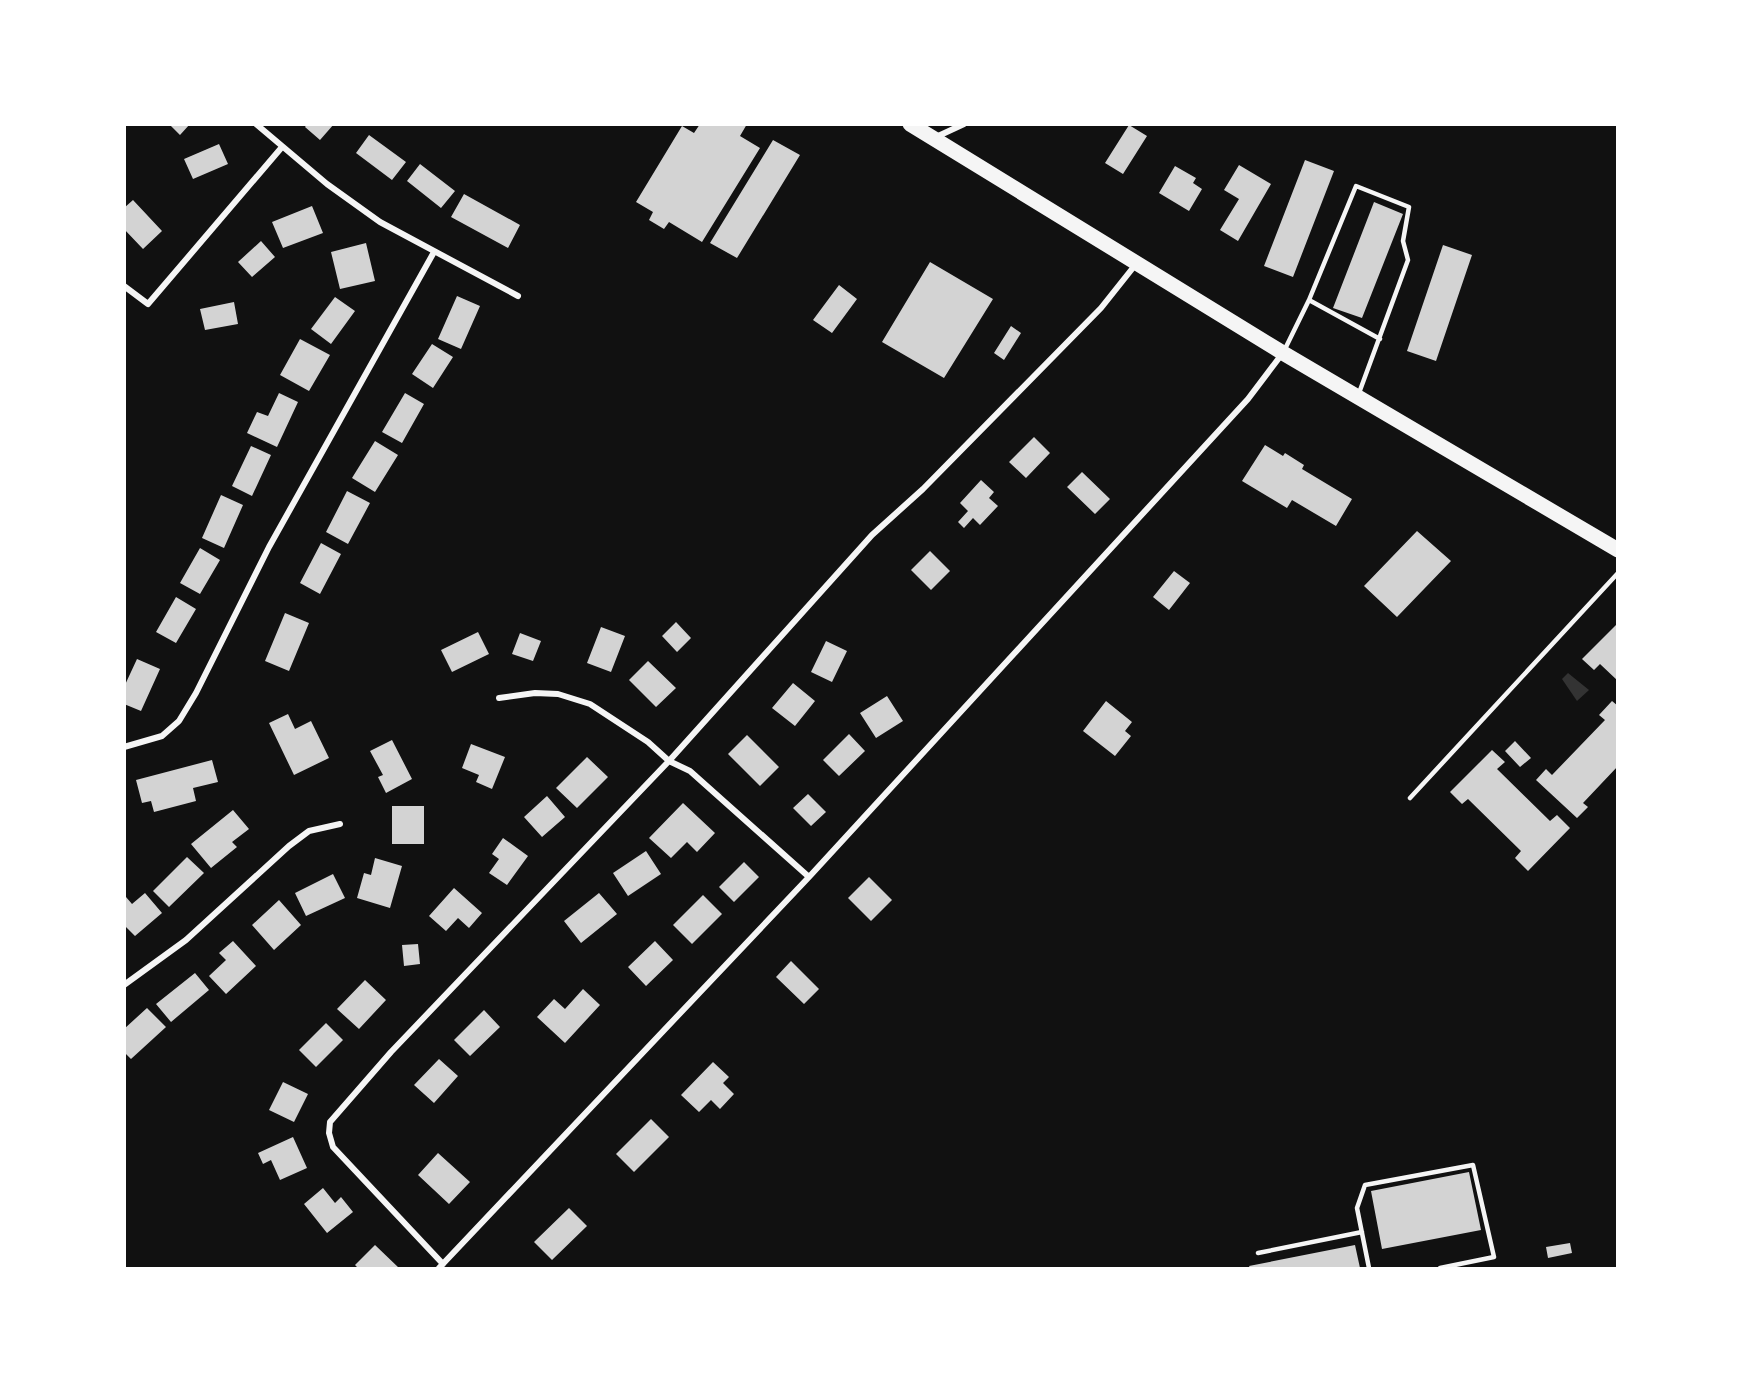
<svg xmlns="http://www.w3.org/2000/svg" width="1742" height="1393" font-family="Overpass,sans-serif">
	<rect width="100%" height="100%" fill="#111"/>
	<path fill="#333" d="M1568 673 1589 690 1577 701 1562 679Z"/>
	<path fill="#d3d3d3" d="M169 124H190L180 135Z
		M307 124H334L320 140 305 127Z
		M700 124H747L740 136 760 148 702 242 669 222 664 229 649 220 653 212 636 202 682 126 694 133Z
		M1129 125 1147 136 1123 174 1105 163Z
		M369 135 406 162 392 180 356 153Z
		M773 140 800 155 737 258 710 243Z
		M219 144 228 164 193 179 184 159Z
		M1305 160 1334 171 1293 277 1264 266Z
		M420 164 455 191 441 208 407 181Z
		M1239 165 1271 184 1238 241 1220 230 1239 199 1224 190Z
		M1175 166 1196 178 1193 183 1202 189 1189 211 1159 193Z
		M464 194 520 225 508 248 451 217Z
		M133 200 162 231 143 249 124 229V208Z
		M1374 202 1403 214 1362 318 1333 308Z
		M312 206 323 233 283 248 272 222Z
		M261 241 275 257 252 277 238 262Z
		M366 243 375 281 340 289 331 252Z
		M1443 245 1472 255 1436 361 1407 351Z
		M930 262 993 299 944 378 882 342Z
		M839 285 857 299 832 333 813 320Z
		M457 296 480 306 461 349 438 339Z
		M335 297 355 311 331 344 311 329Z
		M234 302 238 324 205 330 200 309Z
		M1011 326 1021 333 1004 360 994 353Z
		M300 339 330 355 309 391 280 375Z
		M432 344 453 357 433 388 412 374Z
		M279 393 298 402 277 447 247 433 257 412 268 416Z
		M405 393 424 404 402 443 382 432Z
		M1034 437 1050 453 1026 478 1009 462Z
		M375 441 398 455 375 492 352 478Z
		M1265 445 1283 456 1285 453 1304 465 1302 469 1352 499 1336 526 1292 500 1287 508 1242 481Z
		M251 446 271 455 252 496 232 486Z
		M1082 472 1110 499 1095 514 1067 487Z
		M981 480 994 492 989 498 998 506 980 525 973 518 964 528 958 522 968 511 960 503Z
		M347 491 370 503 348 544 326 532Z
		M221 495 243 505 224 548 202 538Z
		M1417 531 1451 561 1397 617 1364 586Z
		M321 543 341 554 320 594 300 583Z
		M200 548 220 560 200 594 180 583Z
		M930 551 950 571 931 590 911 570Z
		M1174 571 1190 583 1169 610 1153 597Z
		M176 597 196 609 176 643 156 632Z
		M285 613 309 623 289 671 265 661Z
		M676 622 691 638 677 652 662 636Z
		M1618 623V681L1600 664 1594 670 1582 659Z
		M601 627 625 636 611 672 587 663Z
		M478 632 489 654 452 672 441 650Z
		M520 633 541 641 533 661 512 654Z
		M826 641 847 651 832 682 811 672Z
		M137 659 160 669 141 711 124 704V687Z
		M648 661 676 688 656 707 629 680Z
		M793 683 815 701 795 726 772 708Z
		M887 696 903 721 876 738 860 713Z
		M1106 701 1132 722 1125 731 1131 736 1115 756 1083 731Z
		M1612 701 1618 706V766L1583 803 1588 807 1577 818 1536 780 1546 769 1552 775 1605 720 1599 715Z
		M288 714 295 729 311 721 329 758 294 775 269 723Z
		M849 734 865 751 839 776 823 760Z
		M747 735 779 767 760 786 728 754Z
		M392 740 412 779 386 793 378 777 383 775 370 751Z
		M1515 741 1531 758 1520 767 1505 751Z
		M471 744 505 757 492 789 476 782 479 775 462 768Z
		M1492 750 1505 762 1497 769 1550 821 1557 815 1570 828 1528 871 1515 858 1521 851 1468 799 1462 804 1450 792Z
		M587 757 608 777 577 808 556 788Z
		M212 760 218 782 193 788 196 801 154 812 151 801 142 803 136 780Z
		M808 794 826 812 811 826 793 808Z
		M547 796 565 817 542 837 524 817Z
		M683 803 715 833 697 852 687 842 671 858 649 838Z
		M392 806H424V844H392Z
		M233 810 249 829 232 842 237 847 211 868 191 844Z
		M503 838 528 856 507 885 489 873 499 859 492 854Z
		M646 851 661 874 628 896 613 873Z
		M187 857 204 873 169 907 153 891Z
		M375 858 402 866 390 908 357 898 364 873 371 875Z
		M744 862 759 877 734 902 719 887Z
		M333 874 345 898 306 916 295 893Z
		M869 877 892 900 871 921 848 898Z
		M454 888 482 913 469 928 458 918 446 931 429 916Z
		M145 893 162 913 135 936 124 925V898L126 897 132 904Z
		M599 893 617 914 581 943 564 921Z
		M703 895 722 914 692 944 673 925Z
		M279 900 301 925 274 950 252 925Z
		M233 941 256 966 226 994 209 976 226 960 219 953Z
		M655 941 673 960 646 986 628 967Z
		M418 944 420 964 404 966 402 945Z
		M791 961 819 989 804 1004 776 977Z
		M195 973 209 990 171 1022 156 1004Z
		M365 980 386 1000 359 1029 337 1009Z
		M583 989 600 1005 565 1043 537 1017 554 999 565 1009Z
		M147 1008 166 1027 131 1059 124 1052V1029Z
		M484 1010 500 1027 470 1056 454 1040Z
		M326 1023 343 1040 316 1067 299 1050Z
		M439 1059 458 1076 434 1103 414 1085Z
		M713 1062 729 1077 723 1083 734 1094 720 1109 711 1100 699 1112 681 1095Z
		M283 1082 308 1094 294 1122 269 1110Z
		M651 1119 669 1137 634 1172 616 1154Z
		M293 1137 307 1168 280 1180 271 1160 263 1164 258 1153Z
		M438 1153 470 1182 449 1204 418 1175Z
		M1469 1172 1481 1230 1382 1249 1371 1191Z
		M323 1188 335 1203 341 1197 353 1212 327 1233 304 1204Z
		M569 1208 587 1226 552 1260 534 1242Z
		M1570 1243 1572 1253 1548 1258 1546 1247Z
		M375 1245 399 1268H358L355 1265Z
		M1355 1245 1360 1268H1250L1249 1266Z"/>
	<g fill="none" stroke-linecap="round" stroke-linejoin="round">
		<path stroke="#f5f5f5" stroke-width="4.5" d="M1309 300 1380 339
			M1284 351 1309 300 1356 186 1409 207 1403 241 1408 260 1359 393
			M1410 798 1618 573
			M1258 1253 1362 1232
			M1369 1268 1357 1208 1365 1185 1473 1165 1494 1257 1440 1268"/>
		<path stroke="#f5f5f5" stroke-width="6" d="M256 124 327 184 380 222 518 296
			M936 137 964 124
			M124 286 148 304 282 147
			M499 698 535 693 558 694 590 704 648 742 669 761 690 771 809 877
			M124 747 162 736 179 721 196 693 269 547 434 252
			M124 985 186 940 289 846 309 831 340 824
			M443 1264 333 1147 329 1133 330 1122 391 1052 669 761 872 535 923 489 1101 308 1136 264
			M439 1268 809 877 1248 399 1282 354"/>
		<path stroke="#f5f5f5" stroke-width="15" d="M910 124 1283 353 1618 550"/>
	</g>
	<rect width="1742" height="1393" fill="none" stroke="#ffffff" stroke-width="252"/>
</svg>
